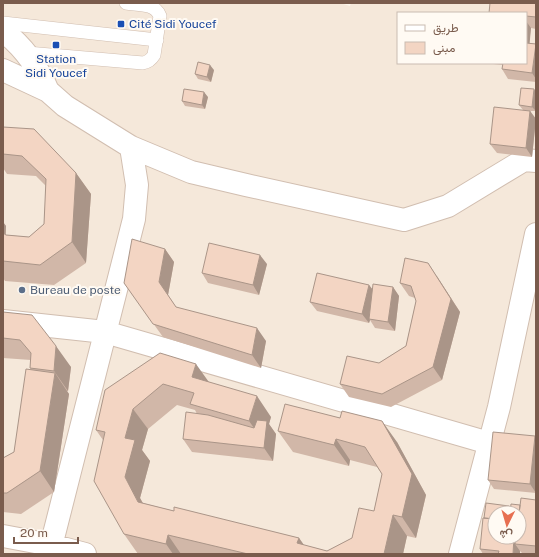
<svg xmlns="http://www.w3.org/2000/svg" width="539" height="557" font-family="'Public Sans',Vazirmatn,sans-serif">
	<rect width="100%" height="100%" fill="#fdf6ec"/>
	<path fill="#f5e8da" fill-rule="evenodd" d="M3 3H340L350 6 351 3H536V554H3ZM398 13H526V63H398ZM495 513H519V537H495Z"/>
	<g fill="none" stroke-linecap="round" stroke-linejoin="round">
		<defs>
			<path id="lane" d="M3 23 157 40
				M27 53 143 63C148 62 151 60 154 55L160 16C155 3 139 5 126 3"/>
			<path id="street" d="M3 31C24 47 38 67 48 91
				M3 70 48 91 65 106 131 147 191 172 246 185 404 220 448 206 524 160 536 161
				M3 321 105 332 489 443
				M3 536 51 545 85 554
				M49 554 134 219 137 185 131 147
				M460 554 499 407 536 234"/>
		</defs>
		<use href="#lane" stroke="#d1beb0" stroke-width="14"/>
		<use href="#street" stroke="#d1beb0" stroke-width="24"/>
		<use href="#lane" stroke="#fff" stroke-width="13"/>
		<use href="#street" stroke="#fff" stroke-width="22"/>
	</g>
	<path fill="#d1b7a8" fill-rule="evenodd" d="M536 3V29L531 28 529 43 536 44V82L508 79 502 69 503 65 484 63H526V13Z
		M214 70 211 82 198 79 195 74Z
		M536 92V111H530L536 119 532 157 497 153 490 144 523 110 519 105Z
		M208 97 205 109 185 106 182 101Z
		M3 127 76 173 91 194 86 263 54 285 5 281 3 278V222L6 226V235L29 237 44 224 46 186 36 176 7 174 3 168Z
		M165 249 174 262 168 295 176 307 266 341 261 368 163 337 124 283Z
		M267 264 259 295 208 283 202 273Z
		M437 276 460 312 442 380 391 407 349 397 340 384 379 363 406 346 416 301 415 298 409 296 400 283Z
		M369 285 373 290 393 287 399 296 395 331 375 328 370 320 369 323 317 311 310 302Z
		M3 312 71 367 68 391H67L69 394 54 492 21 514 3 512V458L14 452 31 370 30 368 31 360 3 358Z
		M160 353 209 382 271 417 269 424 276 434 273 461 192 452 183 439 197 414 195 410 177 405 148 429 142 450 150 461 140 498 143 503 174 511 299 538 304 545 327 551 352 538 374 511 382 474 377 467 350 460 349 466 293 452 278 431 397 442 426 495 416 538 407 536 403 554H138L124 534 103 440 96 430Z
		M535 436 536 438V493L494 489 488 480Z
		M536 500V554L522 553 520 551V554H483L480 549 509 506 510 508 520 505ZM519 513V537H495Z"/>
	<path fill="#aa9588" d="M526 21 531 28 529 50 526 46Z
		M536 44V79L532 73Z
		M210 65 214 70 211 82 207 77Z
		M534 89 536 92V111L532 107Z
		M204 92 208 97 205 109 202 105Z
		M530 111 536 119 532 157 526 148Z
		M76 173 91 194 86 263 72 242Z
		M3 222 6 226 5 242 3 239Z
		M165 249 174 262 168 295 159 282Z
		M260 255 267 264 259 295 253 285Z
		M428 263 460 312 442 380 433 367Z
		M369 285 376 294 369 319 370 320 369 323 362 314Z
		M393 287 399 296 395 331 388 322Z
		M257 328 266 341 261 368 252 355Z
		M56 346 71 367 68 391 54 371Z
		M196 364 211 385 192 377Z
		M55 373 69 394 54 492 40 471Z
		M257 396 271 417 269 424 276 434 273 461 264 448V442L249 421Z
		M133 409 148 429 142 450 150 461 140 498 153 523 138 502 125 477V438Z
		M382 421 397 442 426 495 416 538 402 517Z
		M535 436 536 438V493L530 484Z
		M336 439 350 460 349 466 334 445Z
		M509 506 512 511V513H508Z
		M393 515 407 536 403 554H384Z
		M168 535 181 554H173L166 544Z
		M514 537H519L515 544 520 551V554H513Z
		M299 538 310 554 297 543Z"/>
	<path fill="#f3d5c3" stroke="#aa9588" d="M490 3H536V17L526 16V13H489Z
		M526 43 536 44 532 73 502 69 503 63H526Z
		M198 62 210 65 207 77 195 74Z
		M521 88 534 89 532 107 519 105Z
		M184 89 204 92 202 105 182 101Z
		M494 107 530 111 526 148 490 144Z
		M3 127 34 129 76 173 72 242 40 265 3 261V233L6 235 29 237 44 224 46 179 22 156 3 154Z
		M132 239 165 249 159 282 176 307 257 328 252 355 153 324 124 283Z
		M209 243 260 255 253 285 202 273Z
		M405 258 428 263 451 299 433 367 382 394 340 384 347 356 379 363 406 346 416 301 411 286 400 283Z
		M317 273 369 285 362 314 310 302Z
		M373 284 393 287 388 322 369 319Z
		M3 312 32 315 56 346 54 371 30 368 31 353 20 340 3 338Z
		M160 353 196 364 192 377 257 396 249 421 190 404 194 393 163 384 133 409 125 438 135 440 125 477 138 502 174 511V507L299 538 297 543 327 551 352 538 359 508 374 511 382 474 365 447 336 439 334 445 278 431 285 404 340 418 342 411 382 421 412 474 402 517 393 515 384 554H248L168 535 166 544 124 534 94 481 105 432 96 430 105 390Z
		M26 369 55 373 40 471 7 493H3V458L14 452Z
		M186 412 208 415 254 428 257 420 267 421 264 448 183 439Z
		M493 432 535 436 530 484 488 480Z
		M521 498 536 500V546L515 544 516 537H519V514Z
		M486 503 509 506 508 513H495V519L484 518Z
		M511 504 520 505 519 514V513H510Z
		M483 518 495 519V537H514L513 554H498L499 551 480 549Z"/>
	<g fill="#1a4fb4" stroke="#fffaf3" stroke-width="1.5">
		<rect x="117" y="20" width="8" height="8" rx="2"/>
		<rect x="52" y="41" width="8" height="8" rx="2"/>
	</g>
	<circle fill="#5c6f8a" stroke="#fffaf3" stroke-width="1.5" cx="22" cy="290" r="4"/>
	<g text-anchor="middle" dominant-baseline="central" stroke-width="4" stroke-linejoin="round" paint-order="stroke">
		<g font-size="12" fill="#164399" stroke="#fffaf3" text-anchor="start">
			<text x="129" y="24">Cité Sidi Youcef</text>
			<text x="56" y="59" text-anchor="middle">Station<tspan x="56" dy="14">Sidi Youcef</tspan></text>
		</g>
		<g font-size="12" fill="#4e5e75" stroke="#fffaf3" text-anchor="start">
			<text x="30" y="290">Bureau de poste</text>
		</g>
	</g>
	<rect width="539" height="557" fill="none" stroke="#7a5c4d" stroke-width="8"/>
	<rect x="397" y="12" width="130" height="52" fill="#fffaf3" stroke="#cabbb1"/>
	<rect x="405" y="25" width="20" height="6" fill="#ffffff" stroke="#cabbb1"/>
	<text x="433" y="32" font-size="12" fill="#7a5c4d">طريق</text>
	<rect x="405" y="42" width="20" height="12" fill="#f3d5c3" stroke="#cabbb1"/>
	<text x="433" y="52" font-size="12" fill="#7a5c4d">مبنى</text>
	<g transform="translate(507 525) rotate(185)"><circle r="19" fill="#fffaf3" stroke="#cabbb1"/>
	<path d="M0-3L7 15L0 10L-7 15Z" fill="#e76f51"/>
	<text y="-6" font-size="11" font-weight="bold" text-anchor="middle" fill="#7a5c4d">ش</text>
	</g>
	<path d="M14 537v6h64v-6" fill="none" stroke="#7a5c4d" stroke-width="2"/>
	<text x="20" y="537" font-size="12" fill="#7a5c4d" stroke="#fffaf3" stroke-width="3" paint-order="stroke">20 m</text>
</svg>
